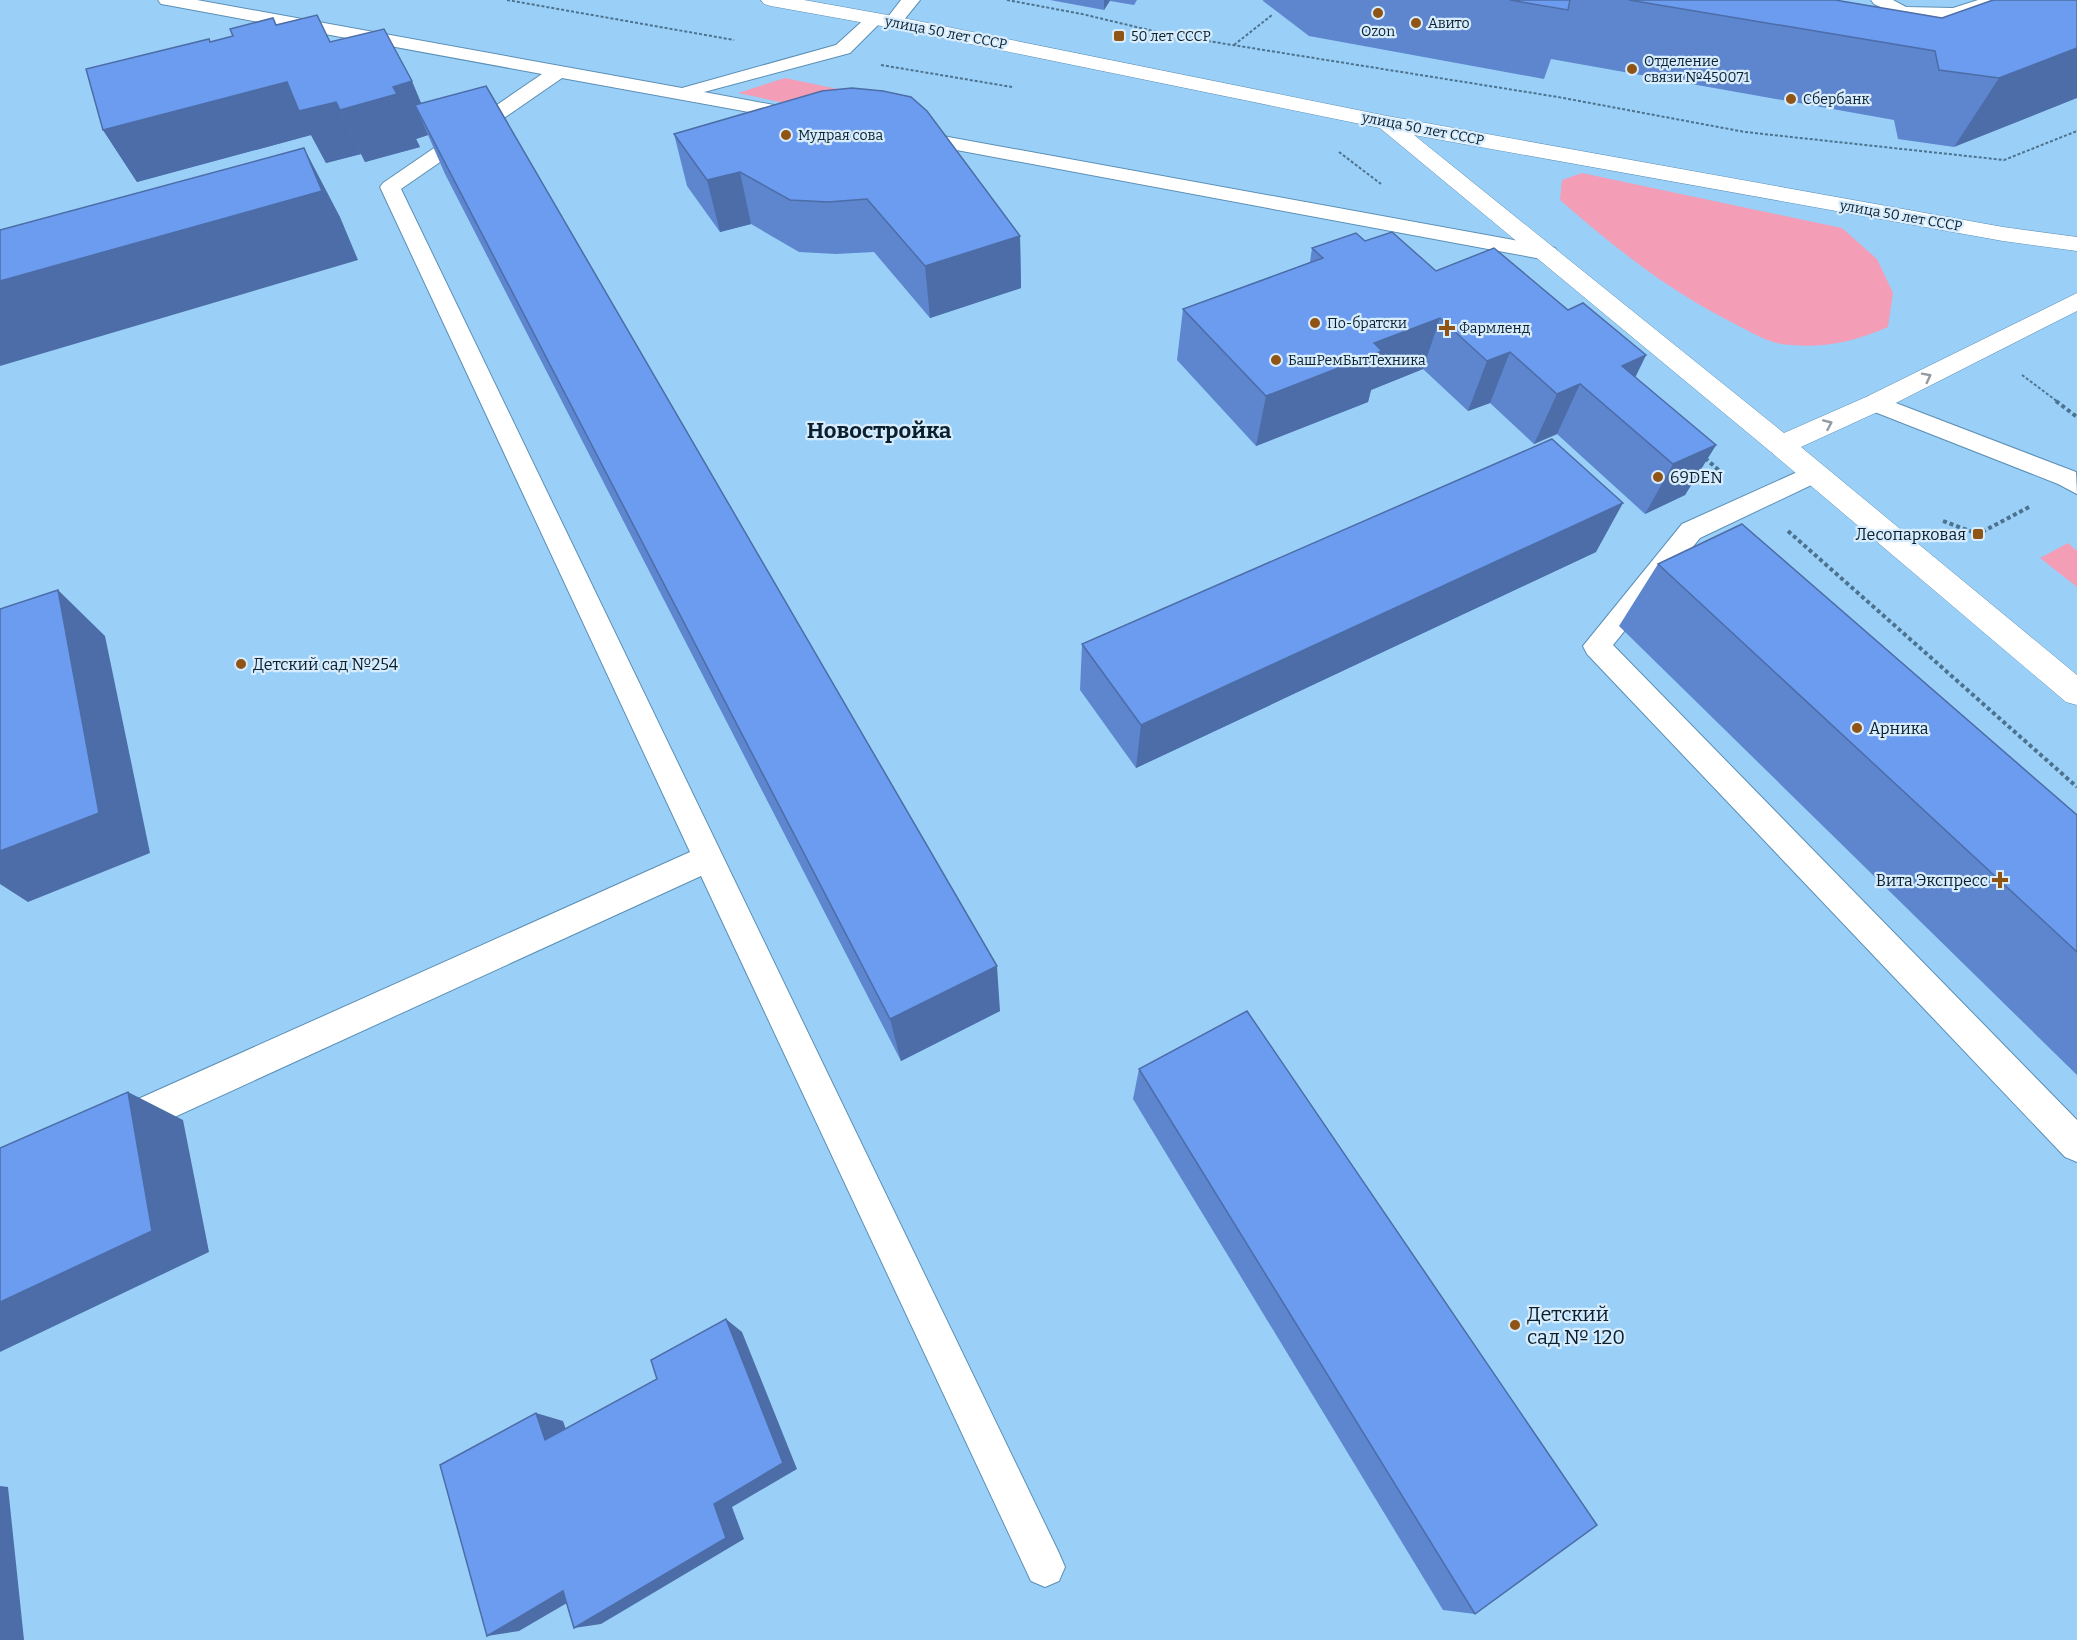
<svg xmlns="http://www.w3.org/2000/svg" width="2077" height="1640" font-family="Bitter,serif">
	<rect width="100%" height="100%" fill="#9ad0f8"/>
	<path fill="#f39db6" d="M785 78 871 96 854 118 738 93Z
		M1582 173 1842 228 1877 259 1893 293 1888 327C1852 343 1820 349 1781 344 1765 341 1749 331 1735 324 1669 291 1615 248 1560 200L1562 180Z
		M2068 543 2077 551V587L2040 558Z"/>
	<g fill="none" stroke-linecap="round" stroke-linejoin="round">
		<defs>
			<path id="lane" d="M158 0H197L682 88 836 45 869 15H881L884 19 850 53 704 92 811 112 814 116 811 120 804 122 562 78 401 189 1059 1553 1065 1567 1059 1581 1045 1587 1031 1581 701 876 133 1136 121 1141 109 1136 104 1124 109 1112 690 852 380 187 383 183 542 74 167 5 161 4Z
				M901 0H920L899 26H887L884 22Z
				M1871 0H1893L1906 7 1953 8 1978 0H2004L2001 4 1955 19 1902 17 1874 4Z
				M910 130 1547 246 1555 248 1558 253 1555 258 1547 260 903 140 900 136 903 132Z
				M1875 395 2076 472 2077 494 2058 484 1867 409 1863 403 1867 397Z
				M1815 464 1824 467 1827 473 1824 479 1700 538 1613 645 2077 1120V1162L2065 1157 1587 654 1583 646 1682 524Z"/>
			<path id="secondary" d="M761 0H804L893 16 1387 116 2003 227 2077 237V251L2003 241 1414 135 1784 433 1866 397 2077 293V311L1884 409 1801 447 2077 675V705L2066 702 1771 452 1380 128 893 28 771 6 764 4Z"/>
		</defs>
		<use href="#lane" stroke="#5b8fb5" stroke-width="2"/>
		<use href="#secondary" stroke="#5b8fb5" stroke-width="1"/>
		<path stroke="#4d728d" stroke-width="2" stroke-dasharray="3 2" stroke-linecap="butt" d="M507 0 734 40
			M1007 0 1082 14 1170 35 1558 97 1745 132 2004 160 2077 131
			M1234 45 1272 15
			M881 65 1012 87
			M1339 152 1381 184
			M2022 375 2058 402"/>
		<path stroke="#4d728d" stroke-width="4" stroke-dasharray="4 3" stroke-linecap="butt" d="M2056 401 2077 417
			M1705 458 1722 473
			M1943 521 1978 534 2031 506
			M1788 531 2077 787"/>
		<use href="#lane" fill="#fff" fill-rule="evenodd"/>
		<use href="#secondary" fill="#fff" fill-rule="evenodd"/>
	</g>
	<path fill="#5d86ce" d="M1050 0H1137L1134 5 1110 1 1104 10Z
		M1263 0H1835L1942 18 2077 0 1954 147 1898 139 1894 120 1551 59 1544 79 1309 36 1263 1Z
		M277 25 330 42 422 104 1000 1011 901 1061 445 174 428 135 416 139 420 147 365 162 361 154 326 163 311 135 137 182 103 130 211 42Z
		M674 134 1020 236 1021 288 930 318 874 252 836 254 799 252 751 224 720 232 687 186Z
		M1365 241 1436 271 1568 310 1646 355 1635 378 1716 445 1685 495 1645 514 1557 434 1534 444 1490 403 1468 411 1423 369 1371 390 1368 402 1256 446 1177 360 1183 309 1310 262 1312 248Z
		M1596 552 1136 768 1080 690 1082 644Z
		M1658 564 2077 815V1075L1619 626Z
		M1139 1069 1475 1614 1443 1610 1133 1099Z"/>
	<path fill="#4c6da7" d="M1104 0H1110L1104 10Z
		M2077 48V98L1954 147 1999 78Z
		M412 81 434 134 415 105 428 135 416 139 420 147 365 162 340 110 393 87Z
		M287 82 336 102 361 154 326 163 311 135 137 182 103 130Z
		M304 148 340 217 358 260 0 366V281Z
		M740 172 751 224 720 232 707 180Z
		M1020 236 1021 288 930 318 925 266Z
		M1440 318 1423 369 1371 390 1368 402 1256 446 1266 396 1374 343Z
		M1510 352 1490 403 1468 411 1487 361Z
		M1646 355 1621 406 1622 366Z
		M1580 384 1557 434 1534 444 1557 394Z
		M1716 445 1685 495 1645 514 1673 464Z
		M1623 503 1596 552 1136 768 1141 725Z
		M58 590 105 636 150 853 28 902 0 884V851Z
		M997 966 1000 1011 901 1061 890 1019Z
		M128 1092 183 1120 209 1252 0 1352V1302Z
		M726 1319 742 1332 797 1469 732 1507 744 1539 601 1624 574 1628Z
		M536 1413 563 1421 572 1447 545 1440Z
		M0 1486 8 1487 24 1640H0Z
		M591 1589 519 1631 487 1636 563 1591Z"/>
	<path fill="#6c9cef" stroke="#4c6da7" stroke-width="1.5" d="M1510 0H1570L1568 10Z
		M1629 0H1835L1942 18 1993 0H2077V48L1999 78 1939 70 1935 51Z
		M317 15 330 42 384 29 412 81 393 87 397 94 340 110 336 102 299 111 287 82 103 130 86 69 209 39 210 42 233 36 230 29 273 18 276 25Z
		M486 86 997 966 890 1019 415 105Z
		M852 88 883 91 911 97 927 111 1020 236 925 266 867 199 828 202 790 200 740 172 707 180 674 134 822 91Z
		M304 148 322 191 0 281V230Z
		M1392 232 1436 271 1494 248 1568 310 1583 303 1646 355 1622 366 1716 445 1673 464 1580 384 1557 394 1510 352 1487 361 1440 318 1374 343 1382 351 1266 396 1183 309 1323 258 1312 248 1356 233 1365 241Z
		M1552 439 1623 503 1141 725 1082 644Z
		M1742 524 2077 815V952L1658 564Z
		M58 590 99 813 0 851V609Z
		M1247 1011 1597 1525 1475 1614 1139 1069Z
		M128 1092 152 1231 0 1302V1148Z
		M726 1319 783 1463 714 1504 726 1538 574 1628 563 1591 487 1636 440 1465 536 1413 545 1440 657 1379 651 1360Z"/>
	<defs><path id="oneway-chevron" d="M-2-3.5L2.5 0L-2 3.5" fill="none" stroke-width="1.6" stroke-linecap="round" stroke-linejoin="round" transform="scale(1.5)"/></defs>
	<g stroke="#919ba1">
		<use href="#oneway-chevron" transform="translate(1927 377) rotate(-27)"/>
		<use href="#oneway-chevron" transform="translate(1828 424) rotate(-24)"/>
	</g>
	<g fill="#905415" stroke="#d7ecfd" stroke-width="2">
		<circle cx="1378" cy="13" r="6"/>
		<circle cx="1416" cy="23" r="6"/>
		<rect x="1113" y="30" width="12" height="12" rx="3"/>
		<circle cx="1632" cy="69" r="6"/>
		<circle cx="1791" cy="99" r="6"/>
		<circle cx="786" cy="135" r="6"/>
		<circle cx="1315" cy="323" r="6"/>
		<path d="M1444 319h6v6h6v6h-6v6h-6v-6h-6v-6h6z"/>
		<circle cx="1276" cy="360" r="6"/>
		<circle cx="1658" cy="477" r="6"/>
		<rect x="1972" y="528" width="12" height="12" rx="3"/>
		<circle cx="241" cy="664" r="6"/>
		<circle cx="1857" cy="728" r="6"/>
		<path d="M1997 871h6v6h6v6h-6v6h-6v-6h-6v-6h6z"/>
		<circle cx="1515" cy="1325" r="6"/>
	</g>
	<g text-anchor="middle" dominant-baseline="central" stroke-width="4.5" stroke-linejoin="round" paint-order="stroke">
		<g font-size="14" fill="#0a202f" stroke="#d7ecfd" text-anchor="start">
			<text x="1428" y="23">Авито</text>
			<text x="1378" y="31" text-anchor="middle">Ozon</text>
			<text x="1131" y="36">50 лет СССР</text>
			<text x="1644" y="61">Отделение<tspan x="1644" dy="16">связи №450071</tspan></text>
			<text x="1803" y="99">Сбербанк</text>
			<text x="798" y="135">Мудрая сова</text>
			<text x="1327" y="323">По-братски</text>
			<text x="1459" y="328">Фармленд</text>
			<text x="1288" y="360">БашРемБытТехника</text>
		</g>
		<g font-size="14" fill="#0a202f" stroke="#d7ecfd">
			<text transform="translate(946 33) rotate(11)">улица 50 лет СССР</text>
			<text transform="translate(1423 129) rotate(11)">улица 50 лет СССР</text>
			<text transform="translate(1901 216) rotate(10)">улица 50 лет СССР</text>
		</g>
		<g font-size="16" fill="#0a202f" stroke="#d7ecfd" text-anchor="start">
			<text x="1670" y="477">69DEN</text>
			<text x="1966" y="534" text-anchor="end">Лесопарковая</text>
			<text x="253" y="664">Детский сад №254</text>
			<text x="1869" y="728">Арника</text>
			<text x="1988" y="880" text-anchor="end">Вита Экспресс</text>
		</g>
		<g font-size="20" fill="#0a202f" stroke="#d7ecfd" text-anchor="start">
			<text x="1527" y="1314">Детский<tspan x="1527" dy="23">сад № 120</tspan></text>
		</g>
		<g font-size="22" font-weight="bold" fill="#0a202f" stroke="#d7ecfd">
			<text x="879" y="430">Новостройка</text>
		</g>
	</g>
</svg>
